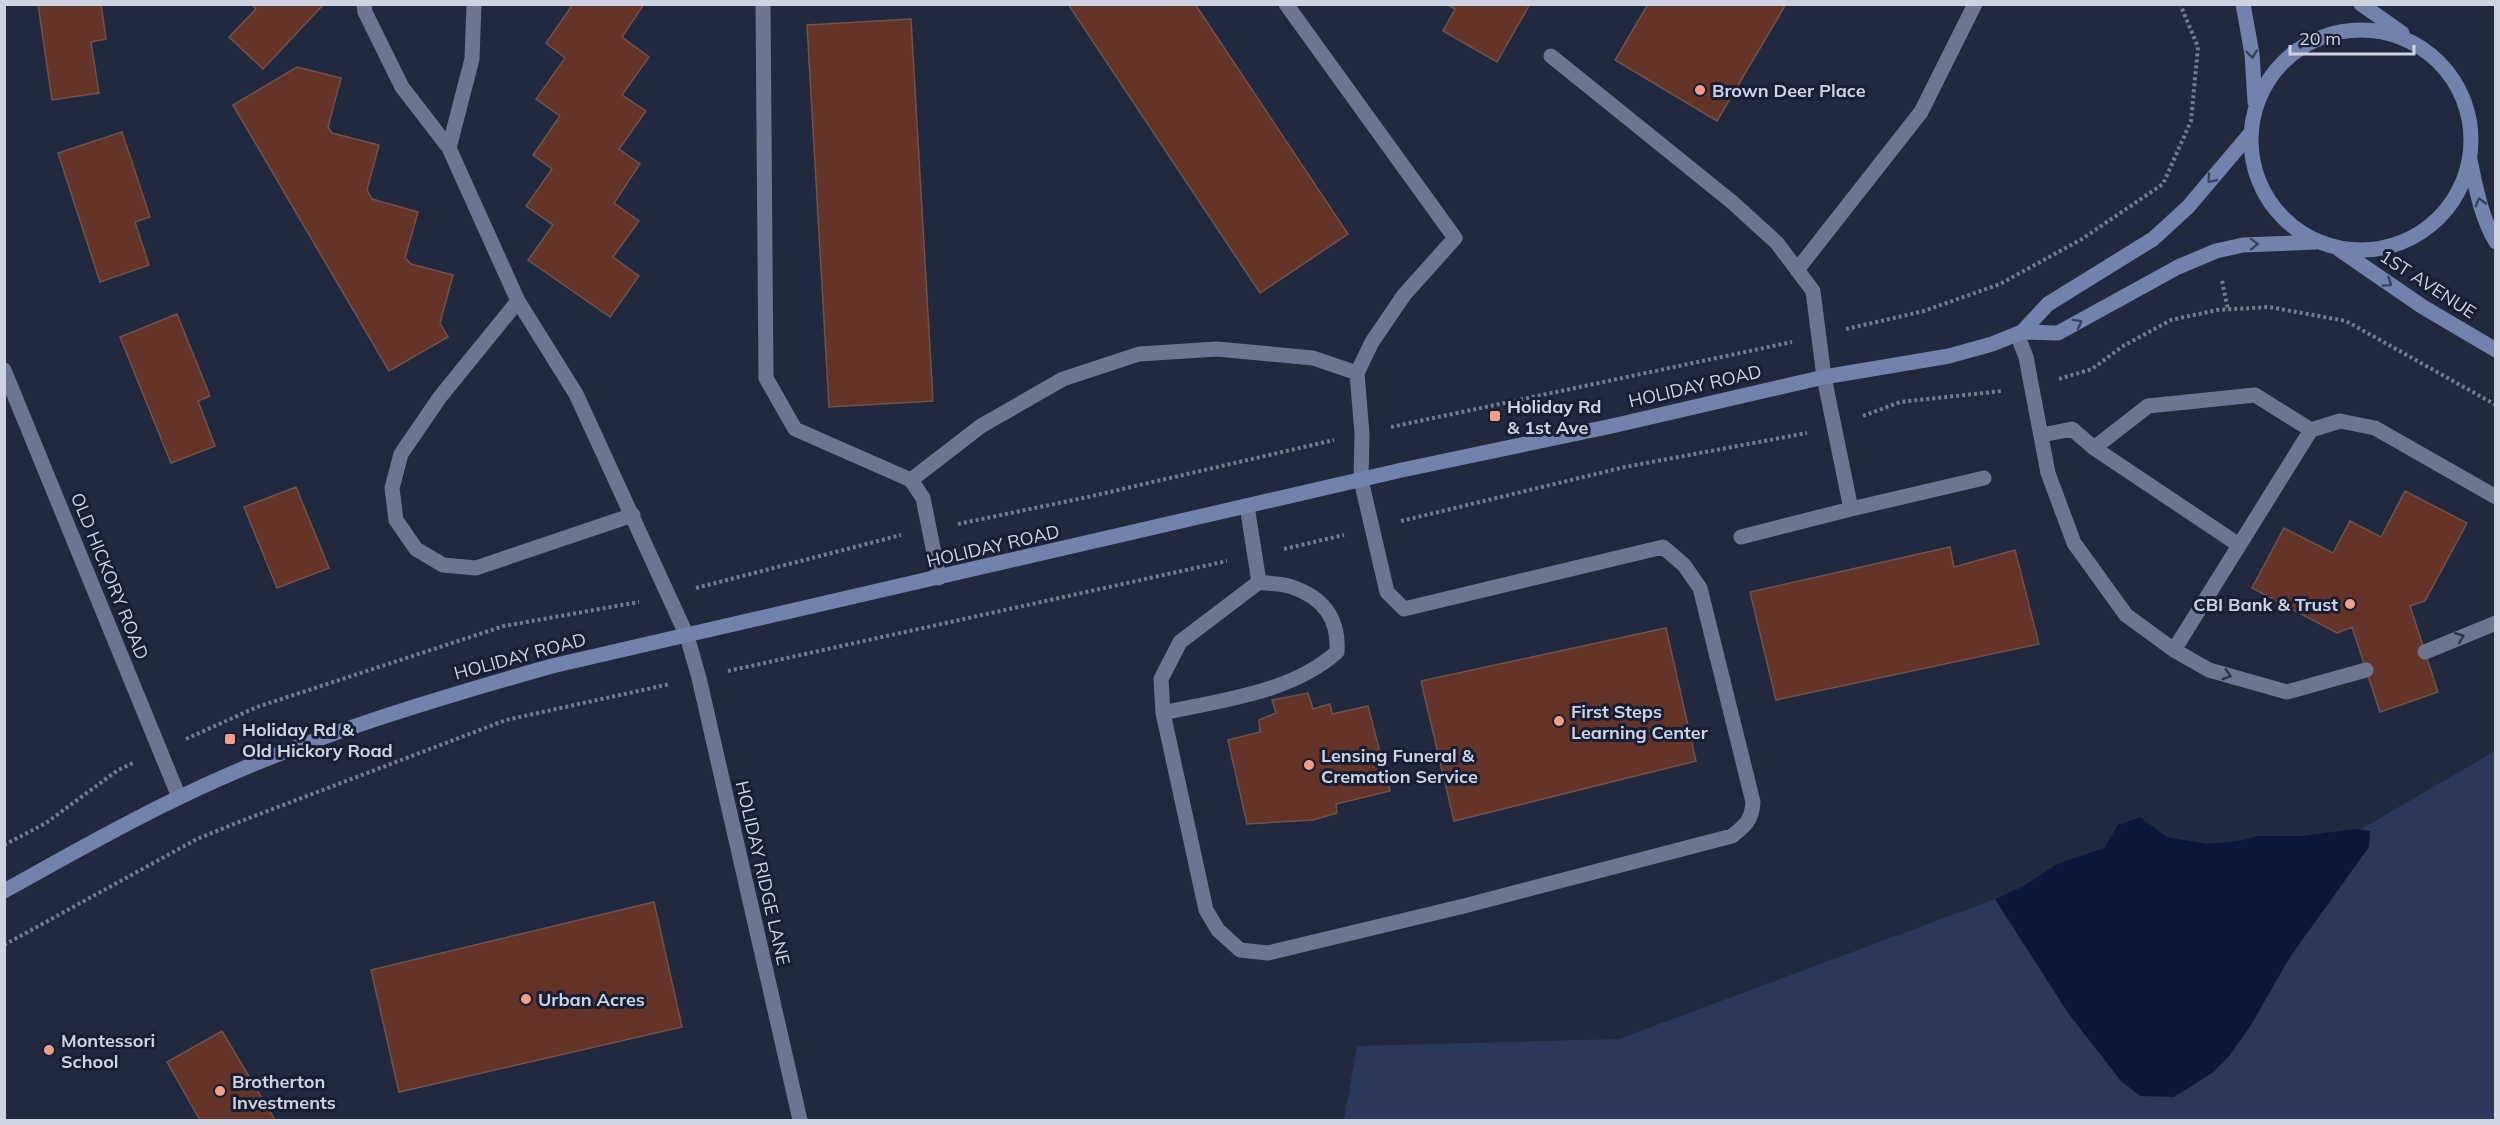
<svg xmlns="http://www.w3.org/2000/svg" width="2500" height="1125" font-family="Mulish,sans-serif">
	<rect width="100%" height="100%" fill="#21293f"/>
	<path fill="#2c385a" d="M2495 751V1120H1344L1357 1046 1619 1039 1995 899 2062 1003Z"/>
	<path fill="#0c163b" d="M2140 817 2167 837 2207 844 2238 841 2259 836H2301L2355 829 2370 831 2369 847 2290 957 2251 1025 2230 1055 2212 1073 2174 1097 2140 1096 2121 1081 2068 1013 1995 899 2024 886 2057 864 2104 848 2118 825Z"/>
	<path fill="#653428" stroke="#70534b" stroke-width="1.5" d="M38 4H101L106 39 91 42 99 93 52 100Z
		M251 4H324L263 69 229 37 256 9Z
		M568 4H644L622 37 649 57 622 95 646 111 619 149 640 164 614 203 639 221 613 257 639 276 610 317 528 260 553 225 526 206 552 169 533 155 560 116 536 99 565 58 546 43 571 7Z
		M1068 4H1195L1348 234 1260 293Z
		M1446 4H1530L1497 62 1443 31 1455 9Z
		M1648 4H1786L1717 121 1615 60Z
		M911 19 933 401 829 407 807 25Z
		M297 67 341 78 328 127 332 133 379 145 367 190 372 199 418 212 405 258 411 264 453 275 440 323 448 337 389 371 233 105Z
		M122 132 150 217 135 222 149 265 100 282 58 153Z
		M177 314 210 396 198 401 215 446 171 463 120 337Z
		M296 487 329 568 277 588 244 507Z
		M2405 491 2467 523 2425 601 2410 606 2438 692 2380 712 2352 627 2337 633 2252 588 2284 528 2333 553 2350 521 2381 537Z
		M1950 547 1954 567 2015 550 2039 644 1776 700 1750 592Z
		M1666 628 1696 761 1454 821 1421 681Z
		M1308 693 1313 709 1330 704 1332 714 1368 706 1390 791 1336 804 1337 813 1313 820 1247 824 1228 740 1260 732 1259 720 1276 713 1272 700Z
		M654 902 682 1027 399 1092 371 970Z
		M222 1031 275 1120H200L167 1062Z"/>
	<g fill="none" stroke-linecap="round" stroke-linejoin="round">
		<path stroke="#747b8e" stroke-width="4" stroke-dasharray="3 3" stroke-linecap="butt" d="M2222 281 2228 310
			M1846 329 1924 311 2000 284 2082 239 2163 184 2191 121 2198 47 2180 4
			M2059 379 2092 369 2123 346 2171 320 2217 310 2269 307 2346 321 2496 405
			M1863 416 1900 402 2002 391
			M1391 427 1792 342
			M1401 521 1625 467 1807 433
			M958 524 1088 497 1334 440
			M1284 549 1344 535
			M696 588 901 535
			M728 671 1227 561
			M186 739 257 707 504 626 639 602
			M4 845 46 823 118 770 135 762
			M4 945 197 839 244 820 506 720 670 684"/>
		<path stroke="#6d7690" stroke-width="15" d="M364 4 365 12 402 87 449 148 518 301 576 394 687 636
			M763 4 766 378 795 429 911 480 923 498 939 578
			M1551 56 1732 202 1777 243 1813 291 1824 377 1851 509 1984 478
			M449 148 472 59 474 4
			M1797 270 1921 112 1975 4
			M518 301 440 397 401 454 392 488 396 520 416 549 443 565 476 568 633 515
			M2017 334 2026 357 2048 473 2074 543 2126 615 2174 650 2209 670 2287 692 2366 670
			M2042 435 2072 429 2094 448 2239 545
			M2094 448 2148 406 2255 395 2311 430
			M911 480 981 426 1063 379 1139 354 1217 349 1313 358 1357 373
			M1247 506 1259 582 1180 642 1161 679 1163 713 1206 910 1218 930 1240 950 1268 953 1464 906 1732 836C1745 826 1752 820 1753 802L1700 588 1684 565 1663 547 1404 609 1387 592 1361 480 1362 434 1357 373 1372 342 1404 295 1455 238 1286 4
			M1741 537 1851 509
			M2174 650 2311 430 2340 421 2375 428 2496 497
			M2425 652 2496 623
			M1163 713C1221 700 1291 693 1337 652 1339 619 1324 598 1292 587 1282 583 1270 584 1259 582"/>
		<path stroke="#6d7690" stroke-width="15" d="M4 370 179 797
			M687 636 699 678 800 1120"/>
		<path stroke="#7382ad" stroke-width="15" d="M2243 4 2252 54 2255 102
			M2361 4 2402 33
			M2251 140a110 110 0 1 1 220 0a110 110 0 1 1-220 0Z
			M2470 160C2476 188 2481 217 2496 242
			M2340 250 2423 307 2496 350
			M2022 332 2048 304 2153 239 2188 207 2249 135
			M4 891C62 859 119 826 178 798 297 740 425 702 552 666L1402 470 1612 426 1824 377 1949 356 1992 344 2022 332 2058 333 2178 267 2216 251 2243 245 2316 242"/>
	</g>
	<defs><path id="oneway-chevron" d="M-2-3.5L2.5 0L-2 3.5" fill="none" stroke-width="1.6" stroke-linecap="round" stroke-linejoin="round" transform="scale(1.5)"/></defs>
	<g stroke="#38425e">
		<use href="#oneway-chevron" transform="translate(2252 54) rotate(84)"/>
		<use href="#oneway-chevron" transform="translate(2211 179) rotate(130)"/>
		<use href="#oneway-chevron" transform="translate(2480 202) rotate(-105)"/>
		<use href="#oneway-chevron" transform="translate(2254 244) rotate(-2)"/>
		<use href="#oneway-chevron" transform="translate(2388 283) rotate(35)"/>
		<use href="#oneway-chevron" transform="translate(2078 323) rotate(-29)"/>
	</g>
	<g stroke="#2d354b">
		<use href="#oneway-chevron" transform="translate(2460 637) rotate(-22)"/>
		<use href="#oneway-chevron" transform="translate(2227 675) rotate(16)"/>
	</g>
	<g fill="#f49e88" stroke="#181f34" stroke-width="2">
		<circle cx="1700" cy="90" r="6"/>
		<rect x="1489" y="410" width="12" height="12" rx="3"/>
		<circle cx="2350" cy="604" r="6"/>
		<circle cx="1559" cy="721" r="6"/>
		<rect x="224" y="733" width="12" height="12" rx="3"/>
		<circle cx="1309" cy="765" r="6"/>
		<circle cx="526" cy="999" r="6"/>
		<circle cx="49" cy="1050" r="6"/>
		<circle cx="220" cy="1091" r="6"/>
	</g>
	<g text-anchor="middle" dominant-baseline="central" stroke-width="6" stroke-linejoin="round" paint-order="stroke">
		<g font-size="18" font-weight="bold" fill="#cdd3e1" stroke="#181f34" text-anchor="start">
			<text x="1712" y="90">Brown Deer Place</text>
			<text x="1507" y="406">Holiday Rd<tspan x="1507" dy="21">&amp; 1st Ave</tspan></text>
			<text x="2338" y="604" text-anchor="end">CBI Bank &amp; Trust</text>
			<text x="1571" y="711">First Steps<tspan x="1571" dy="21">Learning Center</tspan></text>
			<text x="242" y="729">Holiday Rd &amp;<tspan x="242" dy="21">Old Hickory Road</tspan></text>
			<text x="1321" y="755">Lensing Funeral &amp;<tspan x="1321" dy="21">Cremation Service</tspan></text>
			<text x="538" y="999">Urban Acres</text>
			<text x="61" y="1040">Montessori<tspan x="61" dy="21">School</tspan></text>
			<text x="232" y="1081">Brotherton<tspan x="232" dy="21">Investments</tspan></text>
		</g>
		<g font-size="18" fill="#cdd3e1" stroke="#181f34">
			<text transform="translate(2428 284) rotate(33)">1ST AVENUE</text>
			<text transform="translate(1695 386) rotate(-13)">HOLIDAY ROAD</text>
			<text transform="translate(993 546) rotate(-13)">HOLIDAY ROAD</text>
			<text transform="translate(110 576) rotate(68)">OLD HICKORY ROAD</text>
			<text transform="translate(520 656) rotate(-15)">HOLIDAY ROAD</text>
			<text transform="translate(763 873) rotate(77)">HOLIDAY RIDGE LANE</text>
		</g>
	</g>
	<rect width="2500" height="1125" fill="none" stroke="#cdd3e1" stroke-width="12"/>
	<path d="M2290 45v9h124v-9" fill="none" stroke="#cdd3e1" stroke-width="3"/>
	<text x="2299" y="45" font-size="18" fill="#cdd3e1" stroke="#181f34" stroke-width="4.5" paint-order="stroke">20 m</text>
</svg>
